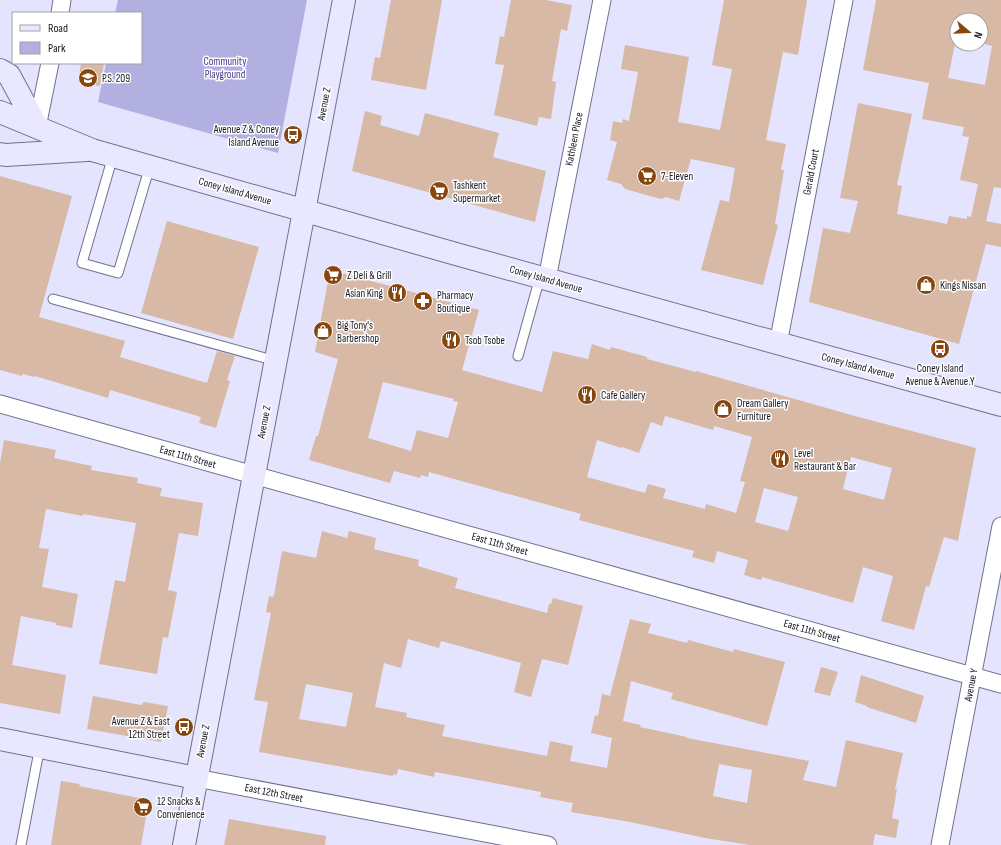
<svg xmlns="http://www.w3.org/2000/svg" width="1001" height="845" font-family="'Sofia Sans Condensed',sans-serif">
	<rect width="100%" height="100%" fill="#e4e4fe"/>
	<path fill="#b1b0e0" d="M118 0H307L278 153 98 102 106 63H141V13H115Z"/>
	<path fill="#d7b9a5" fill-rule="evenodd" d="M391 0H442L426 90 371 80 375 57 380 58Z
		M511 0H546L572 5 567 31 561 29 552 81 556 82 551 119 539 117 537 126 494 115 504 65 495 64 500 36 504 37Z
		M724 0H807L798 55 783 52 766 140 786 144 781 170H784L775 224 778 225 763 285 701 270 720 200 729 202 735 168 691 159 679 201 666 197 661 199 625 189 621 184 607 180 617 142 610 140 613 121 622 123 623 119 629 121 638 72 621 69 625 45 689 57 678 122 720 130 732 69 712 65Z
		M876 0H1001V188L994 187 986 221 1001 224V247L986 244 959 344 809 302 823 228 850 233 858 201 840 198 858 103 912 114 897 185 902 186 897 214 947 224 949 216 967 219V216L971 217 978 184 960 180 969 137 962 136 964 127 922 119 929 83 863 70ZM957 20H981V43L992 46 985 85 948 78 956 39H957Z
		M81 63H104L100 86 78 82Z
		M365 111 382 116 380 125 419 136 425 113 499 133 493 157 546 171 535 222 352 171Z
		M0 176 72 196 39 317 125 341 120 357 207 383 217 351 235 356 227 380 230 381 216 428 199 423 201 417 110 390 108 398 35 376 34 377 23 374 22 376 0 370Z
		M167 221 259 247 233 339 141 313Z
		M330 270 479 310 462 370 542 392 553 351 588 359 592 344 610 350 611 347 647 357V359L696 372V371L855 416 976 448 958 541 944 537 929 587 926 586 914 630 881 621 893 576 863 567 853 603 762 577 761 580 744 575 748 560 717 551 714 563 692 557 694 551 579 520 581 514 429 472 428 477 421 475 420 478 394 471 390 483 309 460 316 436H318L338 359 315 352ZM383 382 454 399 453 401 458 402 448 438 417 430 411 451 368 438ZM665 416 713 430 714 426 752 437 740 481 745 482 736 513 706 504 705 509 663 498 666 489 648 484 645 493 587 477 597 440 621 448 622 447 639 453 651 422 662 426ZM851 457 892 468 884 500 843 489ZM764 488 798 497 788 531 755 522Z
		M4 440 56 450 54 458 92 466 91 470 138 478 137 483 162 488 160 496 203 503 198 536 179 533 168 590 177 592 168 638 163 637 157 674 99 664 115 580 125 582 136 523 83 514V516L46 509 39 548 49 549 42 587 78 594 72 628 56 625V623L21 616 12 665 66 675 60 714 0 703V463Z
		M322 531 347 538 349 531 376 538 374 549 419 560 418 566 458 578 455 588 547 613 549 604H551L553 598 583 606 568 665 542 659 531 697 514 692 521 663 441 641 439 648 408 639 401 668 384 663 375 707 407 713 406 717 445 725 442 736 547 756 550 741 573 746 570 761 607 768 612 738 591 733 595 715 598 716 602 694 610 696 630 619 651 624 648 633 687 643 688 640 733 652 734 649 785 662 767 726 671 699 673 693 631 681 623 721 641 725 640 727 687 737V738L809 761 803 780 836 787 846 740 903 753 895 789H897L892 818 899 820 896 838 875 834 873 845H750L705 838 630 822 571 812 573 803 540 797 541 792 494 783 435 772 434 777 398 769 397 775 394 774 393 776 259 752 268 702 254 700 271 613 266 612 269 596 273 597 274 595 282 551 316 558ZM306 684 353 693 346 727 299 719ZM719 764 752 770 747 803 713 796Z
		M821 667 838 672 830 696 814 692Z
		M861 675 924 696 916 723 867 707V706L855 702Z
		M93 696 141 705 144 702 168 706 161 742 87 729Z
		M61 781 80 784 79 786 149 800 141 845H51Z
		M229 819 326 836 325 845H224Z"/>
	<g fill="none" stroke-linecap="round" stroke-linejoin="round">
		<defs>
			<path id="lane" d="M113 156 82 263 118 273 150 166
				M53 299 276 361
				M518 356 540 277
				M21 845 40 746"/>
			<path id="street" d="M60 13 62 0
				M37 127 50 63
				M547 279 602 0
				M778 344 844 0
				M0 404 1001 684
				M196 778 548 845
				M940 845 1001 526"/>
			<path id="secondary" d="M0 70 9 75 37 127
				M0 112 92 150 456 254 1001 405
				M0 154 6 155 87 150
				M0 739 196 778
				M184 845 344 0"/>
		</defs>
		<use href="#lane" stroke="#71718d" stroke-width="11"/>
		<use href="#street" stroke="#71718d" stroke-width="19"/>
		<use href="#secondary" stroke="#71718d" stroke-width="24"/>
		<use href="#lane" stroke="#fff" stroke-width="9"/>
		<use href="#street" stroke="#fff" stroke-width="17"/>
		<use href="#secondary" stroke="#e9e8ff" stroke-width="22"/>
	</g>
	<defs>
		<symbol id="school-disc" viewBox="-11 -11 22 22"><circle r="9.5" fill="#86460e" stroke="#fff"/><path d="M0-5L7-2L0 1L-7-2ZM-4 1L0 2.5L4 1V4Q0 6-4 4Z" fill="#fff"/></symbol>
		<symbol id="bus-disc" viewBox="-11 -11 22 22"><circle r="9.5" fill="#86460e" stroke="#fff"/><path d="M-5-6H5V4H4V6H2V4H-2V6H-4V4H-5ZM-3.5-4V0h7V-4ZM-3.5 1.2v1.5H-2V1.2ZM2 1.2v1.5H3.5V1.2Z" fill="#fff"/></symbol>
		<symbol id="supermarket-disc" viewBox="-11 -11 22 22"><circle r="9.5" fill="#86460e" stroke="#fff"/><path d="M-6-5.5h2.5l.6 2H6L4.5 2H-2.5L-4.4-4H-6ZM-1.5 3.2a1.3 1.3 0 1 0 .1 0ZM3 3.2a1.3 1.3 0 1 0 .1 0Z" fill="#fff"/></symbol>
		<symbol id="shop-disc" viewBox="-11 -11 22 22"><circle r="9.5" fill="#86460e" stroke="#fff"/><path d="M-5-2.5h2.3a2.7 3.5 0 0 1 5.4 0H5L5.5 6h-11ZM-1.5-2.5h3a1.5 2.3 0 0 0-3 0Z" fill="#fff"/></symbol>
		<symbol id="restaurant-disc" viewBox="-11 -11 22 22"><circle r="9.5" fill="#86460e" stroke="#fff"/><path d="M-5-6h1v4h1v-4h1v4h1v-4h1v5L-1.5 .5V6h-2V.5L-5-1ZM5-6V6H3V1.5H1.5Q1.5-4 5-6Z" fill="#fff"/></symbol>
		<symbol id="pharmacy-disc" viewBox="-11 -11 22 22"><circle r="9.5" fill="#86460e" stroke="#fff"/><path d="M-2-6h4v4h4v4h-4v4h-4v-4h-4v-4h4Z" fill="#fff"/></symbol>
	</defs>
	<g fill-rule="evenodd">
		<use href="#school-disc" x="77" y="67" width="22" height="22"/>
		<use href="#bus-disc" x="282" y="124" width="22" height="22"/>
		<use href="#supermarket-disc" x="636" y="165" width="22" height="22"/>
		<use href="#supermarket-disc" x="428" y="180" width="22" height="22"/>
		<use href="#supermarket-disc" x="322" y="264" width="22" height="22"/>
		<use href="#shop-disc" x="915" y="274" width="22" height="22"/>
		<use href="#restaurant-disc" x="386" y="282" width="22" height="22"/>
		<use href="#pharmacy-disc" x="412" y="290" width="22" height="22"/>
		<use href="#shop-disc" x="312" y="320" width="22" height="22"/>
		<use href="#restaurant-disc" x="440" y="329" width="22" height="22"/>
		<use href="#bus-disc" x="929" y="338" width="22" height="22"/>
		<use href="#restaurant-disc" x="576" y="384" width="22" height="22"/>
		<use href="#shop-disc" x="712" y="398" width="22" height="22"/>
		<use href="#restaurant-disc" x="769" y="448" width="22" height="22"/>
		<use href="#bus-disc" x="173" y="716" width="22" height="22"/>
		<use href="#supermarket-disc" x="132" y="796" width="22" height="22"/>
	</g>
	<g text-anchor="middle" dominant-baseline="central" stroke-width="3" stroke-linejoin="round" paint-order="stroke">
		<g font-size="11" fill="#47398f" stroke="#fff">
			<text x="225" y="61">Community<tspan x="225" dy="13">Playground</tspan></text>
		</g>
		<g font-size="11" fill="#171722" stroke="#fff" text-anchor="start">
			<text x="102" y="78">P.S. 209</text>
			<text x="279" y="129" text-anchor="end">Avenue Z &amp; Coney<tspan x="279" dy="13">Island Avenue</tspan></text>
			<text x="661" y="176">7-Eleven</text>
			<text x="453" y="185">Tashkent<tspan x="453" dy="13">Supermarket</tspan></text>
			<text x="347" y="275">Z Deli &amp; Grill</text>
			<text x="940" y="285">Kings Nissan</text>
			<text x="383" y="293" text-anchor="end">Asian King</text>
			<text x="437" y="295">Pharmacy<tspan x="437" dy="13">Boutique</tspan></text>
			<text x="337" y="325">Big Tony's<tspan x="337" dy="13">Barbershop</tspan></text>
			<text x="465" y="340">Tsob Tsobe</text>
			<text x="940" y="368" text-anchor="middle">Coney Island<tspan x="940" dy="13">Avenue &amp; Avenue Y</tspan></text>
			<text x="601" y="395">Cafe Gallery</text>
			<text x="737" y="403">Dream Gallery<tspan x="737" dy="13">Furniture</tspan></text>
			<text x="794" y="453">Level<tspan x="794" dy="13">Restaurant &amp; Bar</tspan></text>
			<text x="170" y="721" text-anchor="end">Avenue Z &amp; East<tspan x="170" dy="13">12th Street</tspan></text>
			<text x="157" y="801">12 Snacks &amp;<tspan x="157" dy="13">Convenience</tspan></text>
		</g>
		<g font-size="11" fill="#171722" stroke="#fff">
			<text transform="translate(324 104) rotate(-79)">Avenue Z</text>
			<text transform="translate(574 139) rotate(-79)">Kathleen Place</text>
			<text transform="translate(811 172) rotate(-79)">Gerald Court</text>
			<text transform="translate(235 191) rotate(16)">Coney Island Avenue</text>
			<text transform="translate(546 279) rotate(16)">Coney Island Avenue</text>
			<text transform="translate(858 366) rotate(15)">Coney Island Avenue</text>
			<text transform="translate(264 422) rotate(-79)">Avenue Z</text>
			<text transform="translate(188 457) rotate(16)">East 11th Street</text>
			<text transform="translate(500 544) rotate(16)">East 11th Street</text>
			<text transform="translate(812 631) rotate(16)">East 11th Street</text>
			<text transform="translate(971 685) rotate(-79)">Avenue Y</text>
			<text transform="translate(203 741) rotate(-79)">Avenue Z</text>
			<text transform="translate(274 793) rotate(11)">East 12th Street</text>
		</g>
	</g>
	<rect x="12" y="12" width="130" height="52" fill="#ffffff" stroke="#a2a2a7"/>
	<rect x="20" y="25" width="20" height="6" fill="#e9e8ff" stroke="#a2a2a7"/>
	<text x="48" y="32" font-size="12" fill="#171722">Road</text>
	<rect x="20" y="42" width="20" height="12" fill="#b1b0e0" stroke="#a2a2a7"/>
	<text x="48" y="52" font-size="12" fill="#171722">Park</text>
	<g transform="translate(969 32) rotate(109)"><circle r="19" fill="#ffffff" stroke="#a2a2a7"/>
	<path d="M0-3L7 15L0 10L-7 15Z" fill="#86460e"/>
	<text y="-6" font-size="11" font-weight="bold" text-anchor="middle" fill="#171722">N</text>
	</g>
</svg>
